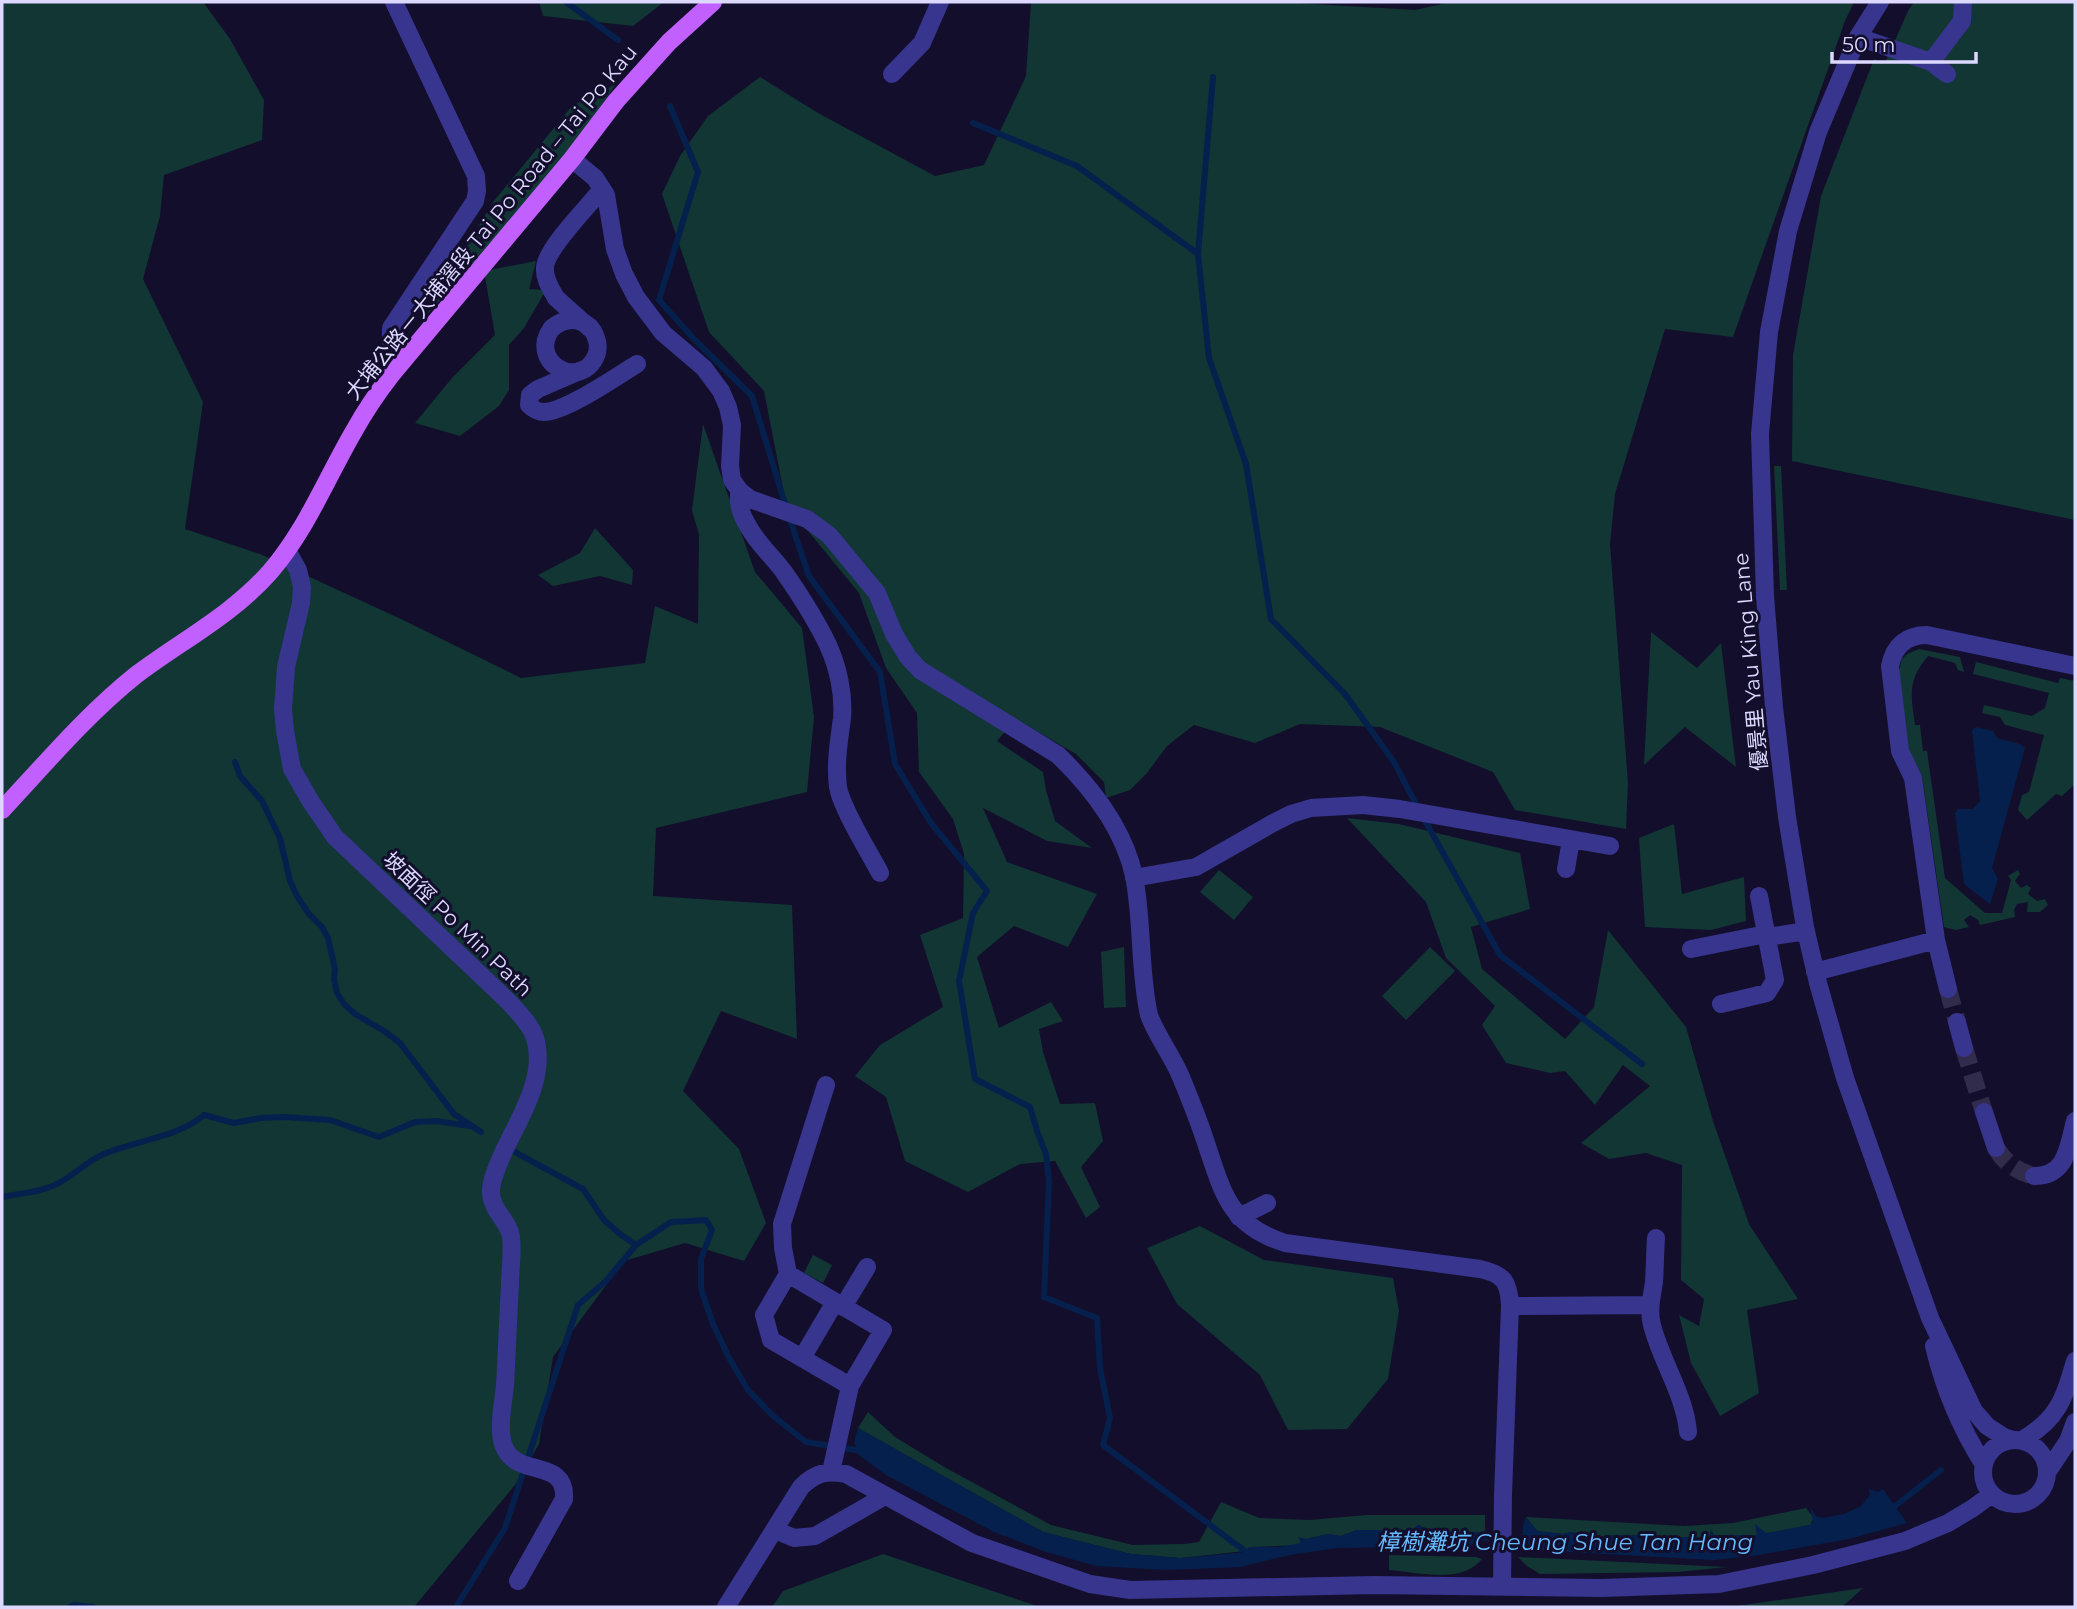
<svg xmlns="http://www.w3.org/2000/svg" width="2077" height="1609" font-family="Montserrat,'Noto Sans TC',sans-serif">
	<rect width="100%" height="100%" fill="#130e2b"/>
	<path fill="#113634" d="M2 2H203L230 39 264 100 262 140 164 175 160 216 143 279 203 402 185 529 260 554 403 620 521 678 645 663 655 606 698 624 699 535 692 510 703 424 755 572 802 628 814 717 807 792 656 828 653 896 792 905 797 1039 721 1011 683 1091 739 1149 766 1223 744 1261 685 1243 624 1261 553 1357 539 1444 515 1485 414 1607H2Z
		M539 2H664L633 26 543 16Z
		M1031 2H1280L1415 10 1451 2H1854L1845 21 1733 337 1665 329 1615 494 1610 544 1628 783 1626 829 1515 810 1493 772 1380 727 1300 724 1255 743 1194 725 1167 746 1147 773 1130 790 1106 798 1104 782 1076 754 1016 719 997 741 1043 772 1046 790 1055 821 1092 848 1047 841 983 808 1007 862 1097 894 1068 947 1014 926 977 957 999 1028 1051 1002 1063 1021 1039 1029 1043 1052 1060 1104 1095 1103 1103 1141 1081 1167 1100 1207 1086 1218 1055 1161 1020 1164 968 1192 905 1161 886 1097 855 1076 880 1045 943 1007 920 935 963 918 964 854 953 819 919 772 917 713 886 668 859 593 786 504 764 391 709 332 662 194 680 156 708 116 760 77 818 113 935 176 984 165 1026 76Z
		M1914 2H2075V520L1792 461 1793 355 1821 196 1874 59 1885 63 1908 11Z
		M616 84 585 129 523 208 425 317 493 202 572 106Z
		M536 261 529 289 546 290 524 328 509 345V390L499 406 460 436 415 423 452 378 495 335 484 271Z
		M1774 466H1781L1787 590H1780Z
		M595 528 633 570 632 585 600 576 553 586 538 575 580 553Z
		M1651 632 1697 668 1721 643 1736 767 1685 727 1644 765Z
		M1919 649 1960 657 1964 672 1958 670 1955 663 1928 656C1907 681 1911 694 1915 725H1920L1923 751H1927L1945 878 1985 913H2002L2011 880 2008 876 2018 870 2020 874 2015 881 2021 888 2027 885 2031 888 2028 894 2037 901 2045 899 2048 905 2040 912H2027L2028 902 2017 904 2014 910 2015 917 1980 925 1978 920 1970 915 1964 920 1969 927 1956 930 1944 927 1922 776 1908 748 1899 671 1902 659 1907 654Z
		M1976 662 2058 683 2060 678 2075 681V784L2062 796 2056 794 2027 820 2018 810 2022 795 2029 792 2044 735 2005 725 2000 717 1982 713 1984 705 2032 716 2045 708 2049 693 1973 674Z
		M1347 818 1399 824 1520 853 1530 909 1471 927 1482 969 1565 1039 1594 1007 1608 930 1686 1027 1713 1121 1749 1224 1798 1299 1747 1310 1759 1393 1720 1416 1691 1363 1679 1315 1699 1326 1704 1299 1681 1280 1682 1165 1646 1153 1609 1159 1581 1143 1650 1086 1623 1065 1595 1105 1565 1071 1550 1073 1506 1063 1482 1025 1495 1006 1446 958 1426 902Z
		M1674 824 1682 894 1744 877 1746 921 1711 930 1645 927 1639 838Z
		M1219 870 1253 897 1234 920 1200 892Z
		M1124 947 1126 1007 1104 1008 1101 952Z
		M1430 947 1455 971 1406 1020 1382 996Z
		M1200 1226 1264 1260 1393 1278 1399 1311 1388 1379 1347 1429 1288 1430 1260 1375 1177 1304 1147 1248Z
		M813 1255 832 1265 823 1283 804 1273Z
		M868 1412 895 1437 946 1468 1051 1525 1133 1545 1184 1544 1199 1542 1221 1502 1259 1518 1310 1520 1366 1515H1485V1531C1468 1536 1434 1534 1418 1525L1413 1530H1357L1341 1536 1328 1534 1307 1539 1299 1538 1302 1545 1250 1547 1245 1551 1181 1558 1131 1554 1043 1532 858 1428Z
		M1806 1508 1814 1518 1810 1525 1760 1535H1713L1709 1538 1623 1535 1583 1537 1572 1532 1563 1534 1537 1531 1526 1517 1684 1526 1733 1523Z
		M883 1554 1040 1607H772L783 1591Z
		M1389 1555 1476 1557 1482 1559C1461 1585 1418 1572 1389 1570Z
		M1518 1557 1727 1567 1678 1572 1540 1574 1527 1566Z
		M1863 1588 1842 1607H1730Z"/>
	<path fill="#06204d" d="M1976 727 1993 731 1997 738 2020 744 2025 748 1992 868 1998 879 1990 904 1964 884 1955 813 1958 809H1973L1980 801 1972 730Z
		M858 1428 1043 1532 1131 1554 1181 1558 1247 1552 1250 1547H1280L1301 1543 1298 1537 1307 1539 1328 1534 1341 1536 1357 1530H1412L1418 1525 1429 1531 1481 1532 1482 1540 1470 1546 1337 1548 1290 1555 1240 1567 1167 1570 1096 1566 1046 1552 994 1532 886 1475 860 1456 854 1442Z
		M1869 1489 1878 1492 1883 1489 1907 1523 1849 1539 1759 1555 1714 1560 1531 1550 1522 1540 1523 1525 1526 1517 1537 1531 1563 1534 1572 1532 1583 1537 1623 1535 1709 1538 1711 1529 1714 1535H1757L1755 1524 1766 1533 1810 1525 1813 1521 1810 1507 1816 1516 1823 1518 1844 1514 1861 1506 1870 1495Z"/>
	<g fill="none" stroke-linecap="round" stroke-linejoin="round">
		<path stroke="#06204d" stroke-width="6" d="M566 2 618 40
			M1213 77 1198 254 1209 358 1246 464 1271 619 1345 694 1394 762 1418 808
			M670 106 698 172 659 300 694 339 752 396 788 514 809 576 880 672 895 764 931 823 987 891 973 913 959 981 975 1079 1030 1107 1037 1131 1046 1154 1049 1181 1044 1297 1097 1318 1100 1368 1110 1418 1103 1445 1245 1551 1254 1555
			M973 123 1077 166 1198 254
			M235 762 240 776 262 801 280 838 290 881 297 896 309 914 322 927 328 938 335 969 334 979 337 993 344 1004 355 1014 384 1031 400 1043 454 1114 481 1132
			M1423 817 1500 955 1642 1064
			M509 1149 583 1189 604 1220 620 1234 636 1245
			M2 1197C22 1193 46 1192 64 1180 77 1172 89 1160 104 1154 136 1140 177 1138 204 1115L234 1123 261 1118 284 1117 330 1120 379 1137 415 1122 436 1121 470 1126
			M1890 1510 1941 1470
			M1475 1537 1527 1540
			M70 1607 74 1605 93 1607
			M456 1607 505 1528 578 1305 606 1281 636 1245 671 1222 706 1220 712 1230 701 1259V1289L713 1324 729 1358 748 1390 772 1415 806 1442 856 1450 863 1453"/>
		<path stroke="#312c4b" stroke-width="18" stroke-dasharray="18 9" stroke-linecap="butt" d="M1948 989 1957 1022
			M1964 1048 1984 1112
			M1996 1148C2005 1163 2016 1171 2034 1176"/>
		<path stroke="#37358e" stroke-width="18" d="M394 2 476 176 477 191 475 201 391 328V347L404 360
			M1880 2 1858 37 1818 132 1788 231 1769 332 1760 434 1765 596 1774 707 1787 817 1805 927 1818 983 1845 1078 1930 1318 1974 1411 1987 1426 2004 1437 2014 1440
			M1858 37 1931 62 1962 21 1963 2
			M1931 62 1947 74
			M892 74 922 43 940 2
			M572 159 595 178 606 195 615 249 624 274 636 297 663 333 704 368 721 391 728 407 732 425 730 466 732 480 740 491 750 499 807 519 829 535 877 593 894 634 908 657 920 670 1058 755C1092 788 1124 829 1134 876 1143 922 1139 970 1149 1015 1157 1037 1172 1055 1181 1077 1190 1099 1199 1121 1206 1143 1223 1193 1229 1225 1285 1243L1480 1269C1504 1274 1509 1282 1510 1306L1503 1495 1502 1586
			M556 298C551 289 544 279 545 268 545 249 589 206 602 189
			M552 328C564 318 578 317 590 327
			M582 370 538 389 530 395 529 405C533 409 537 412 543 412 564 413 617 376 637 364
			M740 491C736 503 742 516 748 526 757 543 773 557 784 572 800 595 816 620 828 645 838 667 844 694 842 718 839 742 835 762 838 787 841 807 869 852 880 873
			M287 550 298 570 302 587 301 603 286 667 283 709 285 731 292 769 311 802 335 837 510 1003C519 1013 531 1025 535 1038 547 1077 519 1119 503 1153 498 1165 490 1181 491 1194 492 1211 509 1221 511 1237 513 1252 510 1269 510 1285 508 1318 507 1352 505 1386 503 1404 498 1427 503 1444 514 1480 567 1456 564 1499L518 1581
			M1566 869 1571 840
			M1134 878 1196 867 1273 823 1291 814 1311 808 1363 805 1400 809 1610 846
			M1767 937 1806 931
			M1691 949 1766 934
			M1815 972 1936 940
			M1948 989 1936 940 1913 778 1900 751 1890 666C1894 645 1907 635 1927 635L2075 666
			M1721 1004 1767 993 1775 980 1759 896
			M1957 1022 1964 1048
			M1984 1112 1996 1148
			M2034 1176C2067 1176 2068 1147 2075 1121
			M1239 1217 1267 1203
			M1656 1238C1655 1253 1655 1267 1654 1282 1652 1296 1648 1310 1652 1325 1661 1361 1685 1395 1688 1432
			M788 1274 783 1248 782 1224 826 1085
			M1510 1306 1650 1305
			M843 1307 867 1267
			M1934 1346C1944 1389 1960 1427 1984 1465
			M802 1358 835 1302
			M1983 1472a32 32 0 1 1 64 0a32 32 0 1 1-64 0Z
			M2022 1440C2058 1419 2064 1399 2075 1361
			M2048 1471 2068 1441 2075 1422
			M831 1472 850 1386 883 1330 788 1274 764 1315 771 1340 850 1386
			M775 1530 794 1538 815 1536 885 1496
			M726 1607 801 1487C815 1473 827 1470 846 1474L972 1543 1090 1584 1130 1590 1374 1585 1602 1588 1719 1584 1813 1565 1905 1541 1948 1523 1973 1508 1992 1494"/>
		<path stroke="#c15fff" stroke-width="18" d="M2 810C45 764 86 715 136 675 181 641 232 615 270 572 307 529 326 479 354 431 365 411 378 392 392 374L572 159 616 101 669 42 713 2"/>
		<path stroke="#37358e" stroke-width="18" d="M552 328C527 361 578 391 595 358 600 348 598 340 593 331L556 298"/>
	</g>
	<g text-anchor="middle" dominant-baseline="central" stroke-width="6" stroke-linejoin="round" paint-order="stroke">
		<g font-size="21" fill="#dcd8ff" stroke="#130e2b">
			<text transform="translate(491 222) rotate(-51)">大埔公路－大埔滘段 Tai Po Road – Tai Po Kau</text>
			<text transform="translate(1750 662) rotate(-95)">優景里 Yau King Lane</text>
			<text transform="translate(458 924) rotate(44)">坡面徑 Po Min Path</text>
		</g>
		<g font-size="23" font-style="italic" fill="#6bf" stroke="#130e2b">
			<text x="1565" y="1542">樟樹灘坑 Cheung Shue Tan Hang</text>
		</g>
	</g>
	<rect width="2077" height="1609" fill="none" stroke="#dcd8ff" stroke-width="7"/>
	<path d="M1832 52v10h144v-10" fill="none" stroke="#dcd8ff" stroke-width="3.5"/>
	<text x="1842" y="52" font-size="21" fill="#dcd8ff" stroke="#130e2b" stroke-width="5" paint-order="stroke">50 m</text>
</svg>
